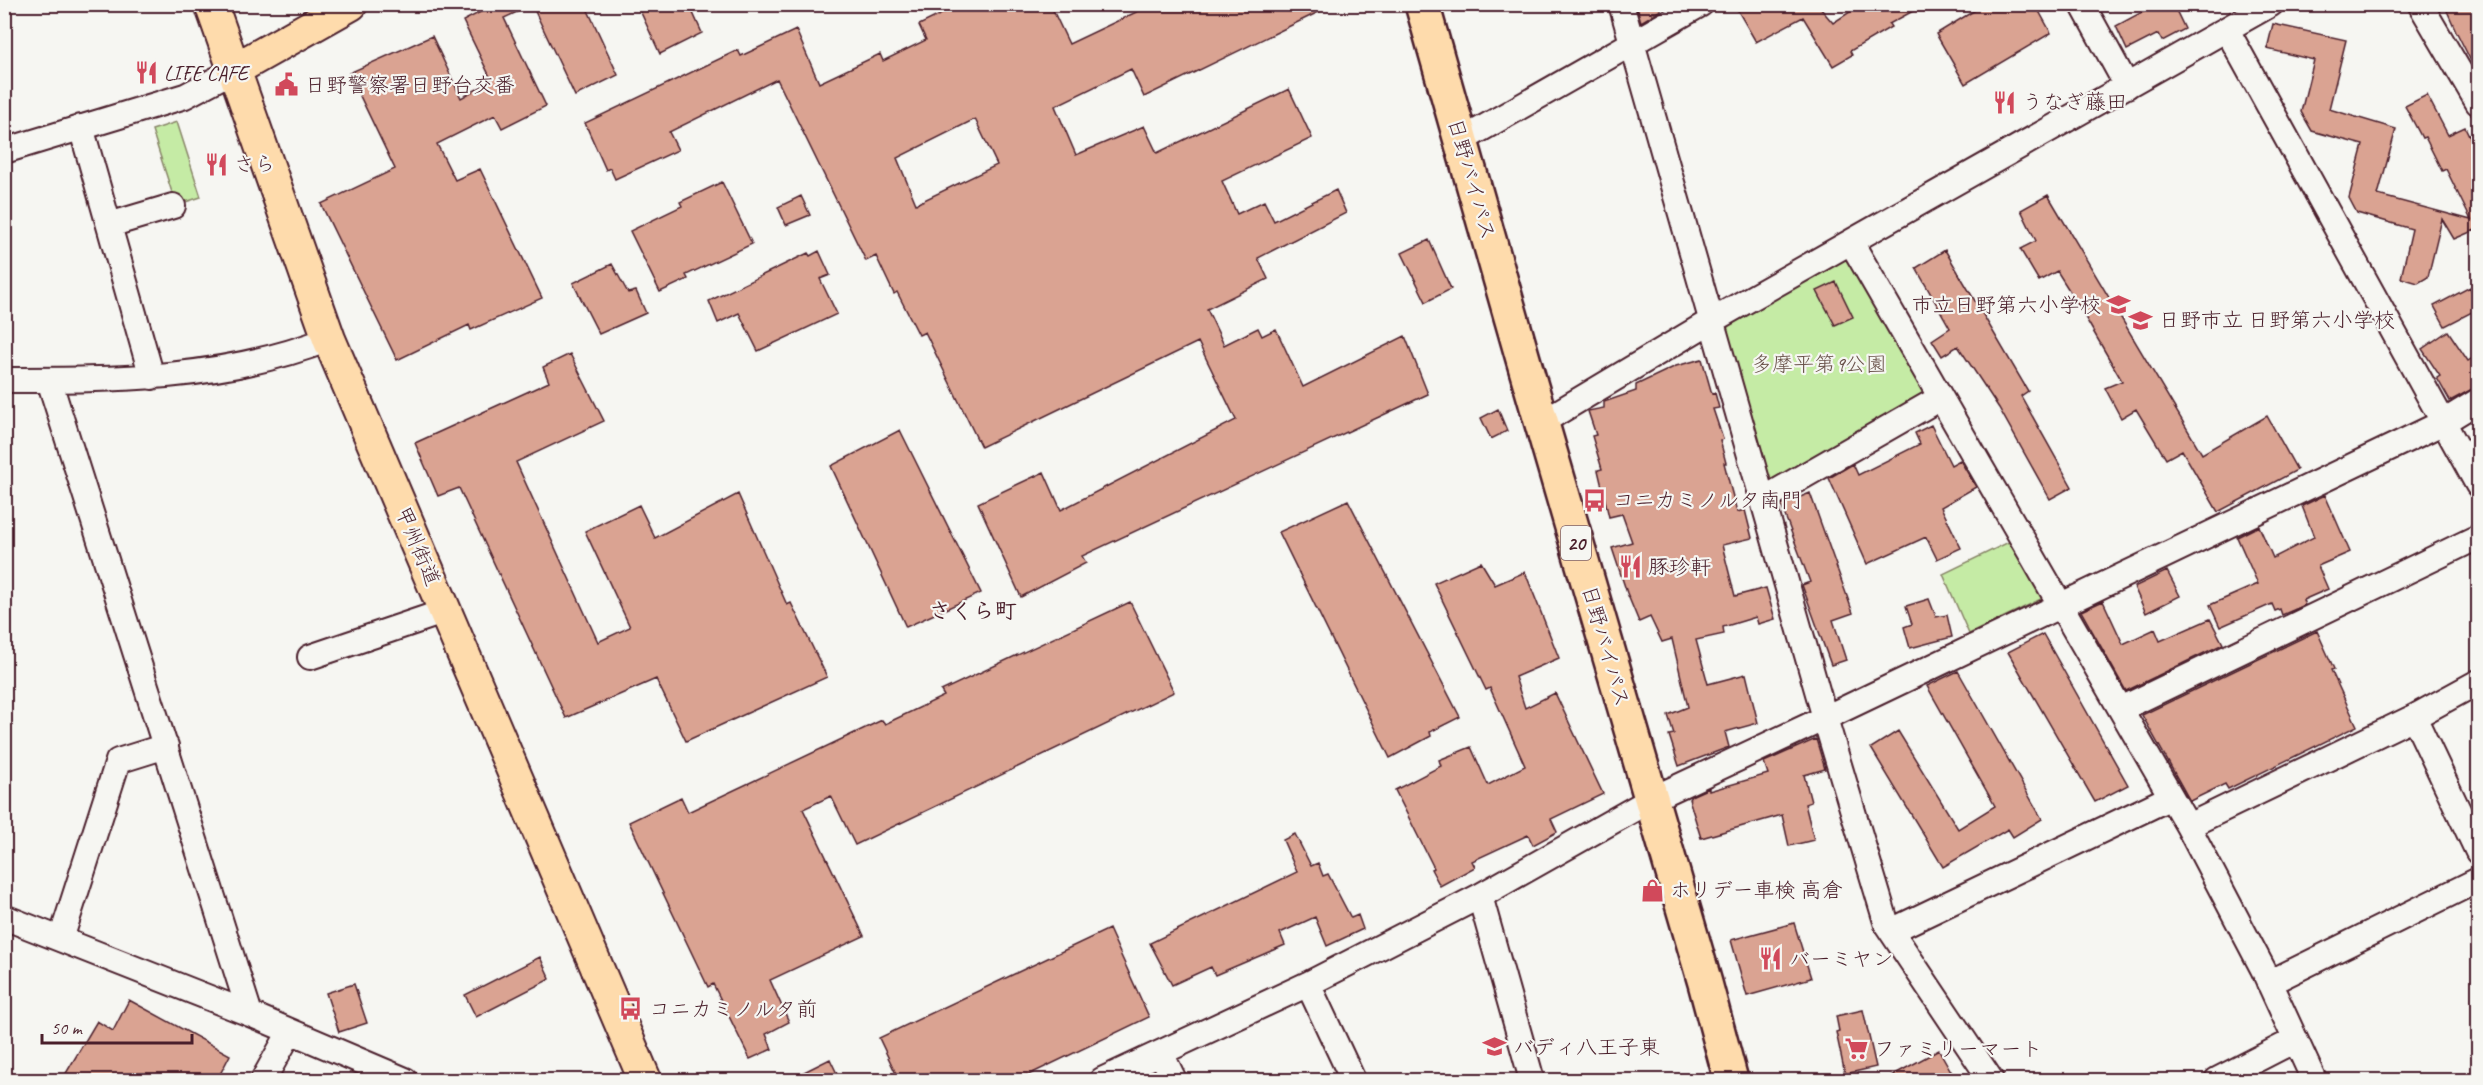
<svg xmlns="http://www.w3.org/2000/svg" width="2483" height="1085" font-family="Caveat,'Klee One',sans-serif">
	<rect width="100%" height="100%" fill="#f6f6f2"/>
	<filter id="ink" filterUnits="userSpaceOnUse"><feTurbulence type="fractalNoise" baseFrequency=".0167" numOctaves="2"/><feDisplacementMap in="SourceGraphic" scale="12" xChannelSelector="R" yChannelSelector="G"/><feConvolveMatrix kernelMatrix="1 2 1 2 8 2 1 2 1" color-interpolation-filters="sRGB"/></filter>
	<g filter="url(#ink)">
		<path fill="#c5eba5" stroke="#888568" stroke-width="1.5" d="M177 122 201 197 176 205 152 130Z
			M1846 257 1925 386 1922 401 1774 480 1766 478 1725 334 1730 322Z
			M2009 542 2043 598 1969 634 1943 574Z"/>
		<path fill="#daa392" stroke="#4a1f2b" stroke-width="1.5" fill-rule="evenodd" d="M496 4H585L618 75 575 96 532 5 504 18 546 106 502 128 495 115 437 144 455 180 480 169 542 298 471 330 469 325 397 360 321 204 395 169 349 73 432 36 461 98 492 81 463 21Z
			M637 4H689L702 33 660 54Z
			M962 4H1050L1069 44 1153 4H1335L1144 97 1131 69 1055 106 1076 155 1144 126 1157 153 1289 89 1312 138 1222 181 1237 214 1264 201 1274 221 1336 190 1346 213 1258 258 1268 279 1207 309 1224 345 1258 328 1262 336 1276 329 1303 387 1405 336 1428 394 1082 556 1086 563 1021 597 978 503 1044 472 1061 510 1236 420 1198 342 981 447 925 332 919 335 897 292 894 294 876 256 866 261 777 79 669 132 678 150 615 179 610 168 606 170 585 123 738 50 741 56 796 30 819 83 880 54 883 61 926 40 919 25ZM975 119 997 165 916 204 897 158Z
			M1636 4H1657L1661 10 1641 22Z
			M1734 4H1827L1820 8 1833 23 1862 4H1926L1889 24 1891 27 1850 51 1852 55 1833 66 1803 17 1756 42Z
			M1985 4H2035L2051 33 1965 84 1936 34Z
			M2144 4H2173L2185 29 2162 41 2158 34 2127 50 2116 26 2146 10Z
			M2444 4H2478V75L2456 31Z
			M2273 24 2346 40 2329 109 2396 129 2378 195 2471 220 2446 169 2442 171 2425 137 2422 138 2405 106 2427 95 2448 135 2465 127 2478 154V236L2475 230 2454 239 2442 219 2428 277 2418 283 2401 278 2412 229 2357 213 2349 198 2363 145 2312 131 2301 112 2314 60 2267 49Z
			M722 182 752 244 686 275 688 279 660 292 630 231 682 206 680 202Z
			M2048 195 2202 454 2267 416 2297 470 2218 512 2182 450 2166 459 2136 409 2121 418 2105 388 2122 381 2074 298 2057 271 2039 281 2020 249 2036 241 2021 210Z
			M801 196 810 215 786 225 778 207Z
			M1429 240 1451 289 1426 302 1402 253Z
			M1945 250 2028 391 2021 396 2072 487 2050 499 1999 408 1958 346 1942 356 1932 340 1950 328 1916 268Z
			M819 251 830 275 820 279 837 314 758 351 739 313 718 323 709 301 808 253 810 256Z
			M612 264 628 293 636 291 646 313 599 334 573 283Z
			M1836 282 1853 317 1835 325 1817 291Z
			M2470 287 2478 309 2445 326 2434 306Z
			M2448 331 2468 361 2474 357 2478 366V386L2450 401 2437 378 2440 376 2422 349Z
			M570 354 604 421 516 462 598 642 630 627 585 531 639 505 655 538 738 494 787 605 791 603 827 677 686 741 656 679 566 718 459 488 438 496 415 443 549 382 543 367Z
			M1702 359 1712 394 1715 393 1719 408 1713 409 1723 439 1720 440 1726 463H1724L1737 512 1745 510 1752 538 1722 545 1735 596 1766 588 1775 619 1758 624 1756 617 1723 627 1724 634 1696 640 1708 684 1746 674 1758 723 1725 732 1729 747 1679 766 1669 735 1674 734 1668 715 1688 707 1672 639 1662 642 1650 617 1639 622 1627 593 1612 548 1632 542 1622 514 1609 517 1598 470 1602 469 1592 436 1596 435 1588 411 1604 408V402L1636 391V385L1676 366Z
			M1498 409 1507 431 1491 439 1481 418Z
			M1931 425 1951 465 1960 460 1976 487 1941 507 1961 548 1937 559 1926 537 1867 564 1829 478 1853 464 1858 475 1920 444 1915 433Z
			M900 430 981 593 906 627 831 466Z
			M1810 493 1853 613 1833 620 1846 660 1831 665 1802 585 1810 582 1781 505Z
			M2325 495 2350 552 2318 566 2328 589 2303 600 2305 605 2282 615 2280 609 2275 611 2272 604 2220 627 2210 605 2258 584 2237 537 2259 526 2273 558 2314 537 2302 506Z
			M1348 500 1460 717 1430 732 1431 736 1390 758 1279 532Z
			M1481 562 1495 585 1525 572 1559 658 1515 677 1525 708 1555 693 1603 794 1551 819 1557 832 1533 845 1528 835 1472 861 1475 867 1440 886 1431 869 1434 868 1395 790 1441 766 1439 760 1471 747 1488 785 1525 766 1490 688 1486 690 1434 583Z
			M2167 571 2180 596 2146 613 2134 587Z
			M1929 599 1936 617 1947 615 1952 637 1910 648 1904 627 1912 624 1906 606Z
			M2103 601 2123 644 2155 629 2160 641 2210 619 2223 644 2126 691 2081 611Z
			M1130 602 1174 692 855 845 831 796 803 809 864 936 770 980 789 1022 766 1034 772 1049 750 1059 713 984 708 987 629 822 681 797 688 812 882 720 885 724 944 696 941 691Z
			M2317 631 2334 669 2331 670 2357 726 2228 789 2225 784 2190 801 2142 715Z
			M2043 634 2128 785 2095 802 2008 652Z
			M1958 671 2042 819 2013 837 2008 829 1943 867 1871 748 1898 731 1958 829 1995 806 1927 686Z
			M1816 739 1825 769 1804 775 1811 802 1805 804 1814 840 1789 846 1782 815 1701 838 1689 799 1691 796 1709 788V791L1768 774 1764 762Z
			M1295 834 1311 866 1318 863 1323 876 1328 874 1351 918 1358 915 1363 929 1327 946 1315 917 1280 933 1285 945 1215 975 1211 967 1172 985 1150 943 1297 872 1283 840Z
			M1794 923 1811 978 1747 996 1731 940Z
			M1109 929 1149 1017 1018 1080H899L879 1038Z
			M540 957 550 979 476 1017 465 995Z
			M354 984 367 1023 339 1032 326 993Z
			M129 1000 230 1055 217 1080H62L97 1021 113 1031Z
			M1863 1010 1876 1067 1845 1074 1836 1032 1839 1031 1836 1016Z
			M1939 1050 1956 1080H1884Z
			M830 1059 840 1080H788Z"/>
		<g fill="none" stroke-linecap="round" stroke-linejoin="round">
			<defs>
				<path id="minor" d="M1621 4 1825 718 1887 925 1991 1080
					M2082 4 2127 86
					M2420 4 2478 103
					M2227 30 2478 485
					M81 127 152 377
					M1462 140 1701 4
					M4 151 185 96 234 70
					M109 225 173 206
					M1851 242 2188 826 2263 969 2314 1080
					M4 380C117 380 223 380 329 339
					M49 380 250 1014
					M1542 422 1711 321 2271 4
					M1762 500 1940 398
					M310 657 446 611
					M2121 709 2478 537
					M2414 717 2478 852
					M2188 826 2414 717 2478 682
					M1480 896 1532 1080
					M4 917 250 1014 405 1080
					M1891 931 2171 797
					M61 939 118 761 166 746
					M2269 983 2478 880
					M1308 984 1353 1080
					M1161 1053 1174 1080
					M263 1080 290 1032
					M1102 1080 1308 984 1480 896 1650 800 1825 718 2442 423 2478 401
					M2217 1080 2295 1040"/>
				<path id="major" d="M211 4 329 339 645 1080
					M234 70 351 4"/>
				<path id="highway" d="M1422 4 1523 359 1705 983 1731 1080"/>
			</defs>
			<use href="#minor" stroke="#4a1f2b" stroke-width="28"/>
			<use href="#major" stroke="#4a1f2b" stroke-width="36"/>
			<use href="#highway" stroke="#4a1f2b" stroke-width="38"/>
			<use href="#minor" stroke="#f6f6f2" stroke-width="24"/>
			<use href="#major" stroke="#fedbac" stroke-width="32"/>
			<use href="#highway" stroke="#fedbac" stroke-width="33"/>
		</g>
	</g>
	<defs>
		<symbol id="restaurant-bare" viewBox="-9 -9 18 18"><path d="M-5-6h1v4h1v-4h1v4h1v-4h1v5L-1.5 .5V6h-2V.5L-5-1ZM5-6V6H3V1.5H1.5Q1.5-4 5-6Z" fill="#d1495b" stroke="#f6f6f2" stroke-width="2.5" paint-order="stroke"/></symbol>
		<symbol id="civic-bare" viewBox="-9 -9 18 18"><path d="M-.6-6.5H3V-4.5H.6V-3L4-1V1h2V6H-6V1h2V-1L-.6-3ZM-1.2 2.5V6h2.4V2.5Z" fill="#d1495b" stroke="#f6f6f2" stroke-width="2.5" paint-order="stroke"/></symbol>
		<symbol id="school-bare" viewBox="-9 -9 18 18"><path d="M0-5L7-2L0 1L-7-2ZM-4 1L0 2.5L4 1V4Q0 6-4 4Z" fill="#d1495b" stroke="#f6f6f2" stroke-width="2.5" paint-order="stroke"/></symbol>
		<symbol id="bus-bare" viewBox="-9 -9 18 18"><path d="M-5-6H5V4H4V6H2V4H-2V6H-4V4H-5ZM-3.5-4V0h7V-4ZM-3.5 1.2v1.5H-2V1.2ZM2 1.2v1.5H3.5V1.2Z" fill="#d1495b" stroke="#f6f6f2" stroke-width="2.5" paint-order="stroke"/></symbol>
		<symbol id="shop-bare" viewBox="-9 -9 18 18"><path d="M-5-2.5h2.3a2.7 3.5 0 0 1 5.4 0H5L5.5 6h-11ZM-1.5-2.5h3a1.5 2.3 0 0 0-3 0Z" fill="#d1495b" stroke="#f6f6f2" stroke-width="2.5" paint-order="stroke"/></symbol>
		<symbol id="supermarket-bare" viewBox="-9 -9 18 18"><path d="M-6-5.5h2.5l.6 2H6L4.5 2H-2.5L-4.4-4H-6ZM-1.5 3.2a1.3 1.3 0 1 0 .1 0ZM3 3.2a1.3 1.3 0 1 0 .1 0Z" fill="#d1495b" stroke="#f6f6f2" stroke-width="2.5" paint-order="stroke"/></symbol>
	</defs>
	<g fill-rule="evenodd">
		<use href="#restaurant-bare" x="130" y="56" width="33" height="33"/>
		<use href="#civic-bare" x="270" y="68" width="33" height="33"/>
		<use href="#restaurant-bare" x="1988" y="86" width="33" height="33"/>
		<use href="#restaurant-bare" x="200" y="148" width="33" height="33"/>
		<use href="#school-bare" x="2102" y="288" width="33" height="33"/>
		<use href="#school-bare" x="2124" y="304" width="33" height="33"/>
		<use href="#bus-bare" x="1578" y="484" width="33" height="33"/>
		<use href="#restaurant-bare" x="1614" y="550" width="33" height="33"/>
		<use href="#shop-bare" x="1636" y="874" width="33" height="33"/>
		<use href="#restaurant-bare" x="1754" y="942" width="33" height="33"/>
		<use href="#bus-bare" x="614" y="992" width="33" height="33"/>
		<use href="#school-bare" x="1478" y="1030" width="33" height="33"/>
		<use href="#supermarket-bare" x="1840" y="1032" width="33" height="33"/>
	</g>
	<g text-anchor="middle" dominant-baseline="central" stroke-width="4.5" stroke-linejoin="round" paint-order="stroke">
		<rect fill="#f6f6f2" stroke="#7e6067" stroke-width="1.5" x="1561" y="526" width="30" height="34" rx="4.5"/>
		<g font-size="20" font-weight="bold" fill="#4a1f2b">
			<text x="1576" y="543">20</text>
		</g>
		<g font-size="21" fill="#4a1f2b" stroke="#f6f6f2" text-anchor="start">
			<text x="164" y="73">LIFE CAFE</text>
			<text x="305" y="85">日野警察署日野台交番</text>
			<text x="2022" y="102">うなぎ藤田</text>
			<text x="234" y="164">さら</text>
			<text x="2101" y="305" text-anchor="end">市立日野第六小学校</text>
			<text x="2159" y="320">日野市立 日野第六小学校</text>
			<text x="1613" y="500">コニカミノルタ南門</text>
			<text x="1648" y="567">豚珍軒</text>
			<text x="1670" y="890">ホリデー車検 高倉</text>
			<text x="1789" y="959">バーミヤン</text>
			<text x="649" y="1009">コニカミノルタ前</text>
			<text x="1513" y="1047">バディ八王子東</text>
			<text x="1874" y="1049">ファミリーマート</text>
		</g>
		<g font-size="21" fill="#4a1f2b" stroke="#f6f6f2">
			<text transform="translate(1472 179) rotate(74)">日野バイパス</text>
			<text transform="translate(418 546) rotate(67)">甲州街道</text>
			<text transform="translate(1606 646) rotate(74)">日野バイパス</text>
		</g>
		<g font-size="21" fill="#69524a" stroke="#f6f6f2">
			<text x="1819" y="364">多摩平第9公園</text>
		</g>
		<g font-size="22" font-weight="bold" fill="#4a1f2b" stroke="#f6f6f2">
			<text x="973" y="611">さくら町</text>
		</g>
	</g>
	<rect width="2483" height="1085" fill="none" stroke="#f6f6f2" stroke-width="24"/>
	<rect x="12" y="12" width="2459" height="1061" fill="none" stroke="#4a1f2b" stroke-width="2" filter="url(#ink)"/>
	<path d="M42 1034v9h150v-9" fill="none" stroke="#4a1f2b" stroke-width="3"/>
	<text x="51" y="1034" font-size="18" fill="#4a1f2b" stroke="#f6f6f2" stroke-width="4.5" paint-order="stroke">50 m</text>
</svg>
